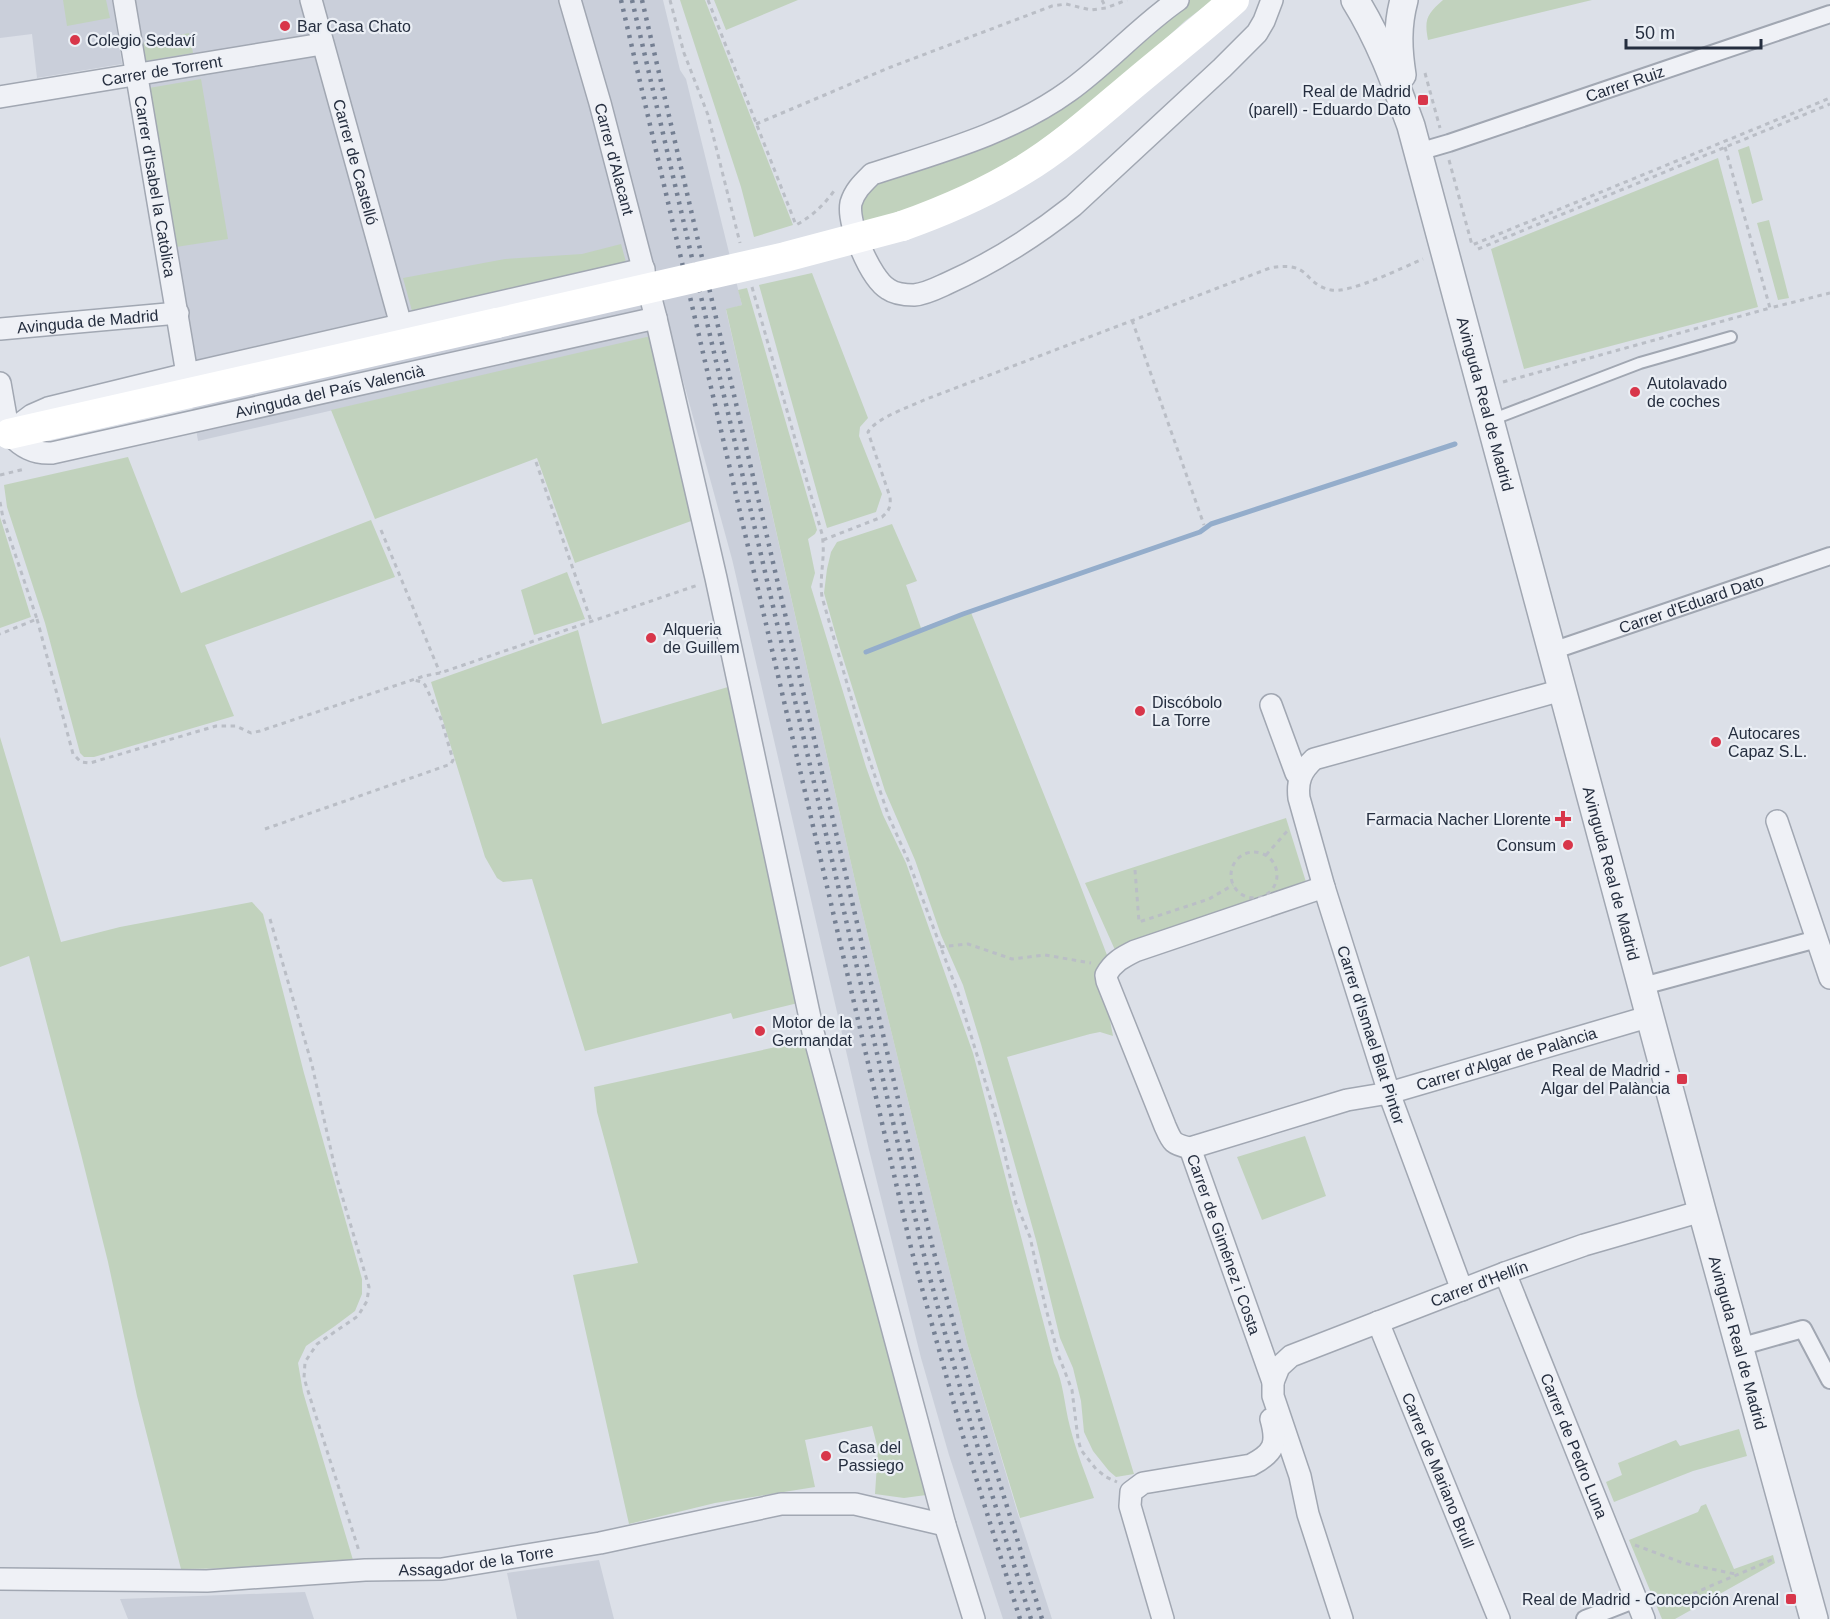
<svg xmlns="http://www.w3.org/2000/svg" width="1830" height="1619" font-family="Arial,sans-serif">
	<rect width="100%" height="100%" fill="#dce0e8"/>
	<path fill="#cacfda" d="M0 0H112L122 64 37 78 32 34 0 38Z
		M124 0H663L680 70 686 79 742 305 726 310 860 903 967 1343 1017 1511 1052 1619H1003L949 1455 921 1358 869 1150 732 559 670 333 198 441Z
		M599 1560 614 1619H517L507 1573Z
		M305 1592 314 1619H128L120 1599Z"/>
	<path fill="#c1d2bd" d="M63 0H106L110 18 67 26Z
		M680 0H705L793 225 754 237 741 187Z
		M714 0H798L726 30Z
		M1189 0H1213L1185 21 1124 77 1013 162 932 203 864 223 861 206 865 192 884 178 962 151Z
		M1443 0H1592L1428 40C1424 19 1427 14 1443 0Z
		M189 33 193 53 145 61 142 43Z
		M201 79 228 239 176 247 149 88Z
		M1749 146 1763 200 1752 204 1738 150Z
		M1718 158 1758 307 1524 369 1491 249Z
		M1769 220 1789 298 1778 300 1757 223Z
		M621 244 626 262 412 311 403 278 505 259 582 254Z
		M812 273 868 418 860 427 859 436 882 494 876 512 827 528 759 285Z
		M747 288 817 530 815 534 808 539 815 573 811 587 866 767 883 815 906 863 973 1053 1054 1363C1064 1383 1064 1405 1070 1427 1076 1451 1086 1475 1094 1498L1020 1518 967 1343 860 903 726 309 742 305 738 290Z
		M651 336 694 520 575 563 537 458 375 519 331 410Z
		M128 457 181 593 371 520 395 577 205 645 234 716 94 757H84L80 753 45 623 7 507 4 485Z
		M0 517 31 617 0 628Z
		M892 524 917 581 906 585 921 628 970 610 1079 882 1110 963 1102 978 1113 1036 1100 1032 1090 1034 1007 1057 1134 1474 1116 1477 1109 1471 1093 1451 1084 1432 1081 1401 1073 1368 1060 1338 1036 1240 981 1044 963 985 941 935 915 860 885 791 837 639 824 593 827 569 831 552 837 542Z
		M567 572 585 619 534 635 521 590Z
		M578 630 602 724 728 687 798 1003 733 1019 731 1013 585 1051 532 879 503 882 497 878 485 857 431 682Z
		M0 737 61 942 120 927 252 902 263 914 304 1073 362 1279V1294L355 1311 335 1326 306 1346 298 1363 303 1392 353 1560 263 1568 181 1569 137 1396 108 1262 81 1154 29 956 0 967Z
		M1286 818 1306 882 1115 950 1085 883Z
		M808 1040 924 1483 926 1495 904 1498 875 1494 878 1449 872 1426 805 1440 815 1487 715 1503 629 1524 573 1275 638 1263 597 1112 594 1087Z
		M1305 1136 1326 1196 1262 1220 1237 1157Z
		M1739 1429 1747 1456 1693 1471 1614 1502 1606 1482 1622 1475 1618 1463 1676 1440 1680 1446Z
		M1706 1504 1734 1569 1773 1555 1775 1563 1675 1619H1662L1629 1540 1698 1512 1701 1506Z"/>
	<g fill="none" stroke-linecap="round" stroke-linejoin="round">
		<path stroke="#94adcb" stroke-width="5" d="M866 652 963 614 1200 532 1211 524 1455 444"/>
		<defs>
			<path id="service" d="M1491 420 1640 363 1731 337"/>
			<g id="pedestrian">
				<path id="s1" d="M1418 152 1449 143 1830 14"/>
				<path id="s2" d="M1552 651 1830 556"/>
				<path d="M1643 986 1817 939"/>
				<path d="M1739 1347 1803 1329 1830 1380"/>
				<path d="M1585 1619 1636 1599"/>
			</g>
			<g id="minor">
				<path id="s3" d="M124 0 187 374"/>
				<path id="s4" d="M311 0 401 325"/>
				<path id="s5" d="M570 0 600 103 656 318 716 578 813 1032 945 1525 974 1619"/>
				<path d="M1178 0C1139 27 1108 63 1069 91 1011 133 940 152 872 174 863 183 855 190 851 203 847 223 870 278 888 289 895 294 905 295 914 295 926 294 937 288 948 283 993 263 1035 236 1073 206L1222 68 1257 33 1264 21 1272 0"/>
				<path id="s6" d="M0 97 322 44"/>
				<path id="s7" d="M0 329 178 313"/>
				<path d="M0 383 9 434"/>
				<path d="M16 427 32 415 48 408 187 374 644 269"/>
				<path id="s8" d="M9 434C22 447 33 454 52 453L656 318"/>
				<path d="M1271 705 1296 773 1300 774"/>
				<path d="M1777 821 1830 978"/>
				<path id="s9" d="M1324 887 1135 951C1123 957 1113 962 1106 975L1107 981 1165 1126C1172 1142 1172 1144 1190 1148L1347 1100 1389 1093 1651 1016"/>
				<path id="s10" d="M1190 1148 1273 1382V1396L1300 1476 1308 1514 1342 1619"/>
				<path id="s11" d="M1505 1273 1644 1619"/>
				<path d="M1462 1290 1389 1093 1324 887 1299 798C1297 781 1301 771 1314 759L1562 690"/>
				<path id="s12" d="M1378 1322 1499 1619"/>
				<path id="s13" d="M1273 1382 1279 1367 1291 1356 1505 1273 1584 1245 1702 1211"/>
				<path id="s14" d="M0 1579 207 1581 365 1570 442 1569 600 1543 781 1504H855L945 1525"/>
				<path d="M1163 1619 1130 1506 1131 1492 1143 1483 1251 1465C1274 1453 1278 1444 1271 1419"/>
			</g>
			<g id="tertiary">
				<path id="s15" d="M1355 0C1380 40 1395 82 1411 126L1702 1211 1814 1619"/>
				<path d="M1402 75C1398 49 1397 26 1404 0"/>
			</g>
		</defs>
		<use href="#service" stroke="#a1a7b2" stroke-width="14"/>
		<use href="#pedestrian" stroke="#a1a7b2" stroke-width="20"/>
		<use href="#minor" stroke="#a1a7b2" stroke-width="24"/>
		<use href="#tertiary" stroke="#a1a7b2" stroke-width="30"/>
		<path stroke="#babec6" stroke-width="3" stroke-dasharray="4.5 4.5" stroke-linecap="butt" d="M670 0 684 53 708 115 740 243
			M708 0 796 225C812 216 823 206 834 191
			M1102 0 1106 8
			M1425 73 1440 128
			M756 124 891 67 1052 6 1066 4 1091 10 1106 8 1127 0
			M1725 147 1770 308 1830 293
			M1449 160 1472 245 1830 98
			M1478 249 1830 104
			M752 287 822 534C826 557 819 575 822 597L868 756 889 817 908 860 958 993 985 1081 998 1124 1016 1203 1030 1237 1045 1305 1058 1354 1072 1390 1078 1439 1081 1450 1096 1469 1106 1477 1117 1482
			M1132 320 1204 525
			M1503 382 1770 308
			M536 462 591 621
			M0 475 25 469
			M0 502 3 518 37 619 0 634
			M381 530 440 673
			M823 540 882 517C889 511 891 507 890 497L868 432C876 418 909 407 924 400L1270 268C1312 260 1302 284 1331 290 1349 294 1404 267 1423 259
			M37 619 73 754 81 762 90 763 216 726H236L251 733 260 731 424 676 440 673 698 585
			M265 829 451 764 453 760 441 719 425 685 422 682 414 680
			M1231 875a23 23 0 1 1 46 0a23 23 0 1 1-46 0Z
			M1266 855 1289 829
			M1135 870 1139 922 1209 899 1233 885
			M270 919 312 1065 338 1182 369 1287 367 1301 358 1316 317 1344 305 1362 304 1378 313 1407 359 1551
			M940 947 968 944 1012 959 1045 955 1091 963
			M1635 1545 1683 1563 1735 1574
			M1659 1605 1685 1597 1774 1559"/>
		<use href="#service" stroke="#eff1f6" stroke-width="10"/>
		<use href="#pedestrian" stroke="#eff1f6" stroke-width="16"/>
		<use href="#minor" stroke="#eff1f6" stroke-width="21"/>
		<use href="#tertiary" stroke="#eff1f6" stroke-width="27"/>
		<path stroke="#fff" stroke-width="30" d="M902 226C944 211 984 194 1023 170 1063 146 1099 113 1135 83 1168 55 1202 29 1234 0
			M9 434 497 323"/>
		<path stroke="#747f92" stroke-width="4.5" stroke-dasharray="3 6" stroke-linecap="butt" d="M621 0 912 1252 962 1433 1020 1619
			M632 0 923 1251C955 1375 992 1497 1031 1619
			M642 0 933 1249 982 1426 1042 1619"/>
		<path stroke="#fff" stroke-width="30" d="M497 323 785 257 902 226"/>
	</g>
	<g fill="#d8364a" stroke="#ebeff5" stroke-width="2">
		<circle cx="285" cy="26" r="6"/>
		<circle cx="75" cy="40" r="6"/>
		<rect x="1417" y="94" width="12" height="12" rx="3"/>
		<circle cx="1635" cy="392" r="6"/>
		<circle cx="651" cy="638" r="6"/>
		<circle cx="1140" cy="711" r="6"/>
		<circle cx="1716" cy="742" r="6"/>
		<path d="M1560 810h6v6h6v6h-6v6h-6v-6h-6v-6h6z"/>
		<circle cx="1568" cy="845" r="6"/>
		<circle cx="760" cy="1031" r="6"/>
		<rect x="1676" y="1073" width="12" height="12" rx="3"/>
		<circle cx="826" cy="1456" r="6"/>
		<rect x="1785" y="1593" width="12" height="12" rx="3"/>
	</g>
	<g text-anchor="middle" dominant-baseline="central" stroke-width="4.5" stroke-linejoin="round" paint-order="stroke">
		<g font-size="16" fill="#252e3f" stroke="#ebeff5" text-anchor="start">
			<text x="297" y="26">Bar Casa Chato</text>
			<text x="87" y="40">Colegio Sedaví</text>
			<text x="1411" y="91" text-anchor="end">Real de Madrid<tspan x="1411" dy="18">(parell) - Eduardo Dato</tspan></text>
			<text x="1647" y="383">Autolavado<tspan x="1647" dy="18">de coches</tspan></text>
			<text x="663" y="629">Alqueria<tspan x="663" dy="18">de Guillem</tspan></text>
			<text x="1152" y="702">Discóbolo<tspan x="1152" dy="18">La Torre</tspan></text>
			<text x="1728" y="733">Autocares<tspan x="1728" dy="18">Capaz S.L.</tspan></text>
			<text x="1551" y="819" text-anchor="end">Farmacia Nacher Llorente</text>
			<text x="1556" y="845" text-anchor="end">Consum</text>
			<text x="772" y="1022">Motor de la<tspan x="772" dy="18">Germandat</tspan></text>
			<text x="1670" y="1070" text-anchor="end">Real de Madrid -<tspan x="1670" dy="18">Algar del Palància</tspan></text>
			<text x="838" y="1447">Casa del<tspan x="838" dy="18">Passiego</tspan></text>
			<text x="1779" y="1599" text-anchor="end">Real de Madrid - Concepción Arenal</text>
		</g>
		<g font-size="16" fill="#252e3f" stroke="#ebeff5">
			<text stroke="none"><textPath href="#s6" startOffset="164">Carrer de Torrent</textPath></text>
			<text stroke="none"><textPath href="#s1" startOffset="218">Carrer Ruiz</textPath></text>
			<text stroke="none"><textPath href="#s5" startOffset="165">Carrer d'Alacant</textPath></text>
			<text stroke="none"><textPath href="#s4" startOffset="168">Carrer de Castelló</textPath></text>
			<text stroke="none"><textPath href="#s3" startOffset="189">Carrer d'Isabel la Catòlica</textPath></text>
			<text stroke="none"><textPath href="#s7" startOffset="88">Avinguda de Madrid</textPath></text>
			<text stroke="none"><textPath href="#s8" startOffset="333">Avinguda del País Valencià</textPath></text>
			<text stroke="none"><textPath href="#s15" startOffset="426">Avinguda Real de Madrid</textPath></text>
			<text stroke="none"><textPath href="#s2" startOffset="147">Carrer d'Eduard Dato</textPath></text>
			<text stroke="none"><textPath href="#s15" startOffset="912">Avinguda Real de Madrid</textPath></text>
			<text transform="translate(1371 1035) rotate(72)">Carrer d'Ismael Blat Pintor</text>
			<text stroke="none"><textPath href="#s9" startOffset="765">Carrer d'Algar de Palància</textPath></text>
			<text stroke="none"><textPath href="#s10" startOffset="102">Carrer de Giménez i Costa</textPath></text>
			<text stroke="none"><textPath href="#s13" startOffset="234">Carrer d'Hellín</textPath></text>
			<text stroke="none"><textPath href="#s15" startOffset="1398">Avinguda Real de Madrid</textPath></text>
			<text stroke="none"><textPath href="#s11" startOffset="186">Carrer de Pedro Luna</textPath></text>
			<text stroke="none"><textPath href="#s12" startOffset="160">Carrer de Mariano Brull</textPath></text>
			<text stroke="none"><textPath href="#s14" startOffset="477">Assagador de la Torre</textPath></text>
		</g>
	</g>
	<path d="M1626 39v9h135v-9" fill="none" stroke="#252e3f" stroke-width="3"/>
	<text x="1635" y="39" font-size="18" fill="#252e3f" stroke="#ebeff5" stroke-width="4.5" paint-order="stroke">50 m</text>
</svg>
